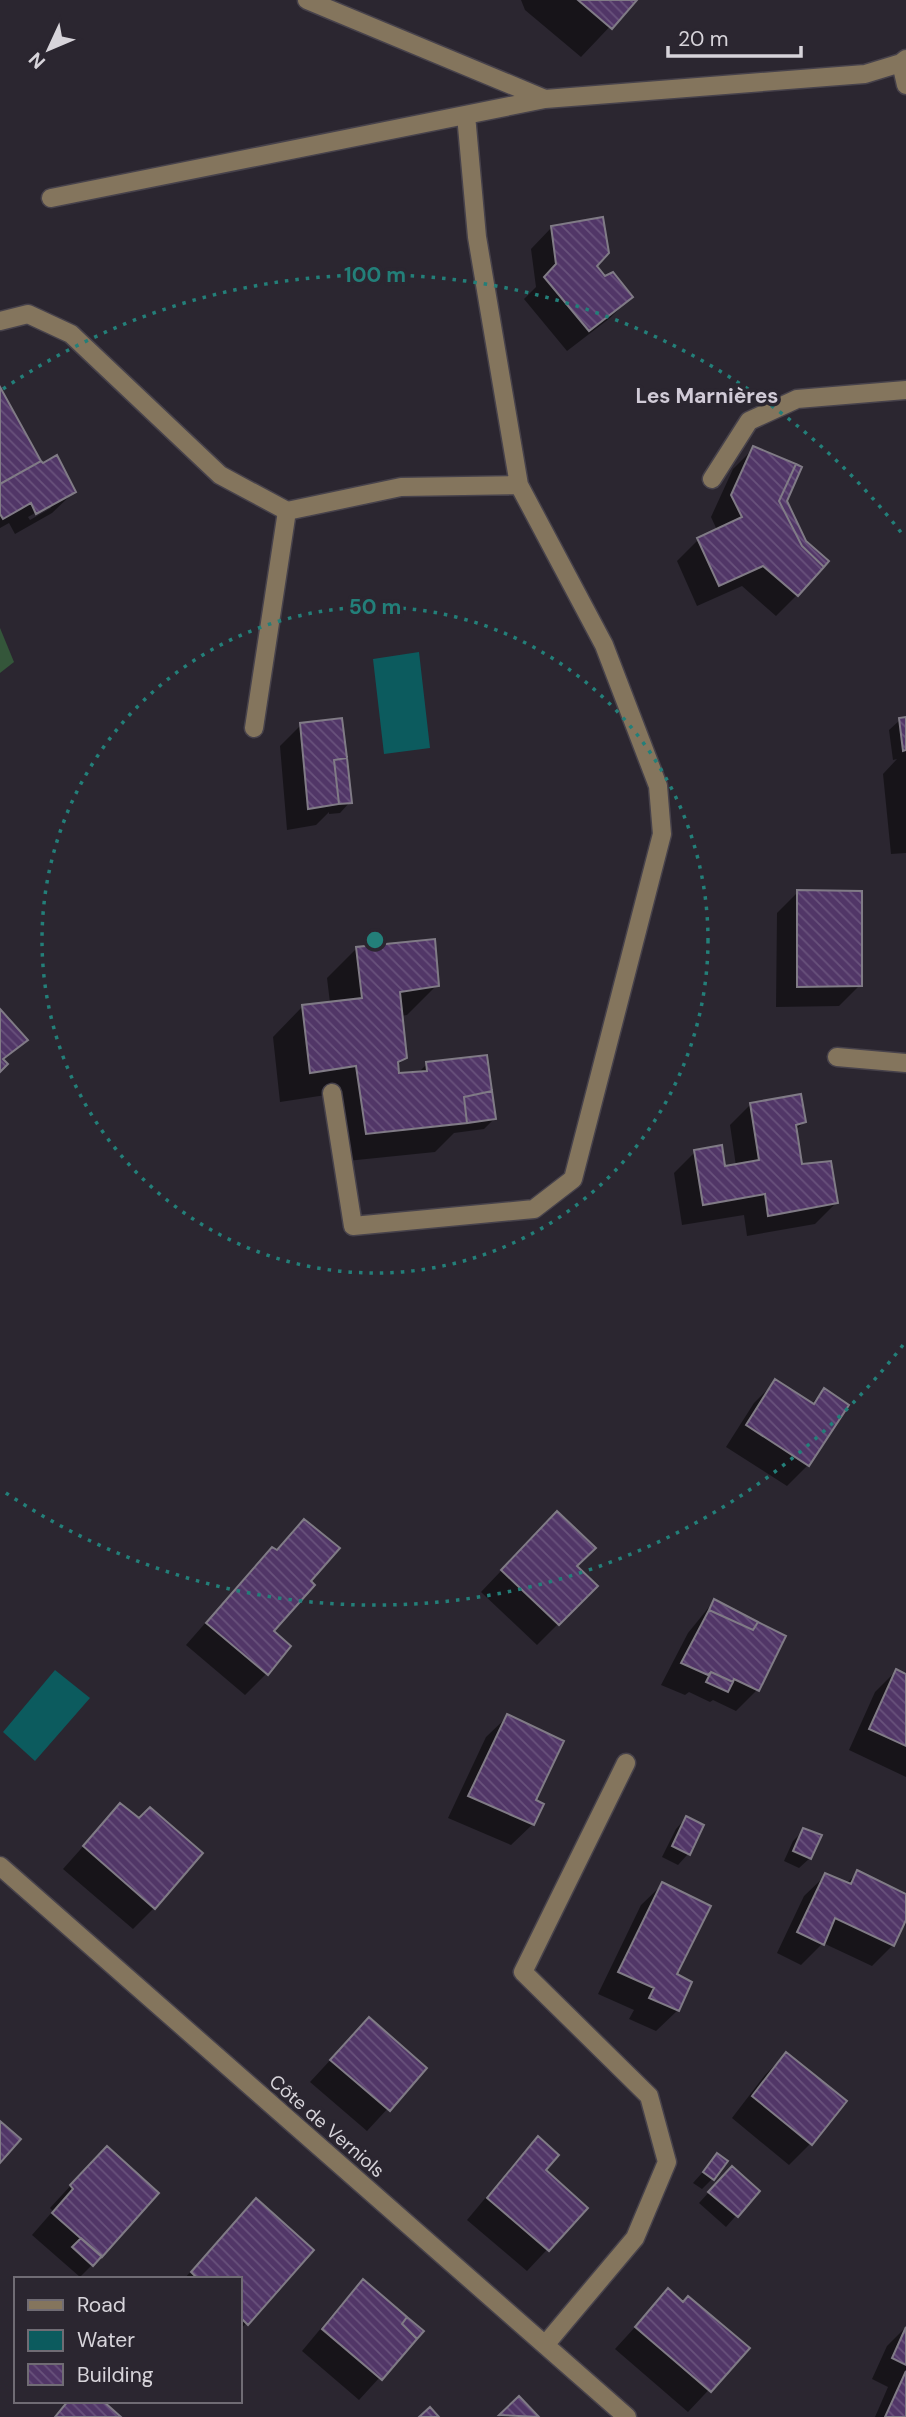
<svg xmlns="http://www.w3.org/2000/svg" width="906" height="2417" font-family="'DM Sans',sans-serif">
	<defs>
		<pattern id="building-back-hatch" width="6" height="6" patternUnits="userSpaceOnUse" patternTransform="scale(1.75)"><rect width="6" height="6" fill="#513667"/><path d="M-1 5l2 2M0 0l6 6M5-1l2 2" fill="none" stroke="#69527c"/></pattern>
	</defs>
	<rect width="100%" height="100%" fill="#2b2630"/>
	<path fill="#34563a" d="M0 628 14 662 0 673Z"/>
	<path fill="#0c5b5e" d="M419 652 430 748 384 754 373 659Z
		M55 1670 90 1698 35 1761 3 1732Z"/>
	<path fill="#0007" fill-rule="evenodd" d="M521 0H635L581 57 525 10Z
		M552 227 605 278 631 297 610 318 567 351 524 299 536 287 531 249Z
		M0 391 40 462 74 492 52 513 15 534 9 523 0 528ZM51 504V508L30 520 28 517Z
		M754 448 785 501 797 595 776 616 742 586 697 606 677 561 698 540 717 530 711 517 733 469Z
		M906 719V853L891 854 883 774 897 759 893 760 889 730 900 720Z
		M301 725 350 802 340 813 329 814V812L316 825 287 830 280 746Z
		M798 892 860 985 839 1006 776 1007 777 913Z
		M357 948 437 985 407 1015 400 1016 405 1058 397 1066 398 1075 418 1073 427 1064 494 1119 484 1129 454 1133 435 1152 337 1162 326 1095 280 1102 273 1037 302 1007 330 1003 327 978Z
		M751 1104 804 1122 795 1131 801 1166 836 1203 815 1224 747 1236 744 1215 682 1225 674 1173 695 1152 724 1168 736 1166 730 1125Z
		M775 1382 811 1404 824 1390 808 1465 787 1486 726 1447 754 1403Z
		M304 1521 308 1581 272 1631 266 1674 245 1695 186 1645 251 1571 272 1549 275 1551Z
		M536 1534 596 1586 537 1645 481 1592Z
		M714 1601 784 1636 757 1690 736 1711 713 1700 710 1702 689 1692 685 1695 661 1685 688 1633Z
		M896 1671 906 1676V1777L849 1750 875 1692Z
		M508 1716 534 1801 533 1824 511 1845 448 1818 486 1737Z
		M120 1805 154 1908 133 1929 63 1869Z
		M686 1818 688 1854 678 1865 662 1857 676 1829Z
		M804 1830 810 1858 799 1868 784 1861 793 1841Z
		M857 1873 906 1896V1916L893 1945 872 1966 823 1943 801 1965 777 1953 804 1896 826 1875 846 1884Z
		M663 1884 678 2010 656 2031 629 2019 634 2010 598 1994 641 1905Z
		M348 2041 425 2068 367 2131 310 2082Z
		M786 2054 845 2102 810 2144 789 2165 732 2118 765 2075Z
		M539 2138 544 2171 586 2208 527 2271 467 2220 517 2160Z
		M718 2155 713 2178 702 2189 693 2183Z
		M86 2169 101 2256 80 2277 32 2235 53 2211 50 2208Z
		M721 2179 758 2191 726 2227 699 2203Z
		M256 2200 312 2250 240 2330V2279H184Z
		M363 2282 422 2331 359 2400 302 2351 342 2303Z
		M668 2291 683 2304 747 2349 688 2412 615 2349Z
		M906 2327V2417H875L888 2387 872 2379 887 2346Z
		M519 2398 537 2417H500Z"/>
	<path fill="url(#building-back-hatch)" stroke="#807b86" stroke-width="2" d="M578 0H637L612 29Z
		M603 217 609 253 597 266 605 276 613 272 633 297 589 331 544 277 556 264 551 226Z
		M0 387 41 461 0 484Z
		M753 446 796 464 779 501 802 546 824 567 798 596 763 566 719 586 697 538 742 517 731 495Z
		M57 455 76 492 36 514 31 503 3 519 0 514V484L41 461 43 463Z
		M796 464 802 467 787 501 806 541 829 561 824 567 802 546 779 501Z
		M906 717V750L903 751 899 718Z
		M342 718 347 758 334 760 339 804 308 809 300 723Z
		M347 758 352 803 339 804 334 760Z
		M797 890 862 891V986L797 987Z
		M435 939 439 986 400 992 407 1058 398 1062 399 1073 427 1071 426 1062 487 1055 492 1091 464 1097 467 1123 366 1134 356 1066 310 1073 302 1005 362 998 356 947Z
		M0 1009 28 1040 3 1059 8 1064 0 1072Z
		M492 1091 496 1119 467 1123 464 1097Z
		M801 1094 806 1122 796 1125 802 1164 831 1161 838 1203 768 1216 765 1194 703 1205 694 1150 722 1145 725 1166 759 1160 750 1103Z
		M775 1379 814 1404 824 1388 849 1405 809 1466 746 1425Z
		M557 1511 596 1548 577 1566 598 1586 559 1625 501 1570Z
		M304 1519 340 1548 311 1581 315 1585 274 1631 291 1646 268 1675 206 1623 272 1547 277 1550Z
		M714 1599 758 1622 753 1630 709 1610Z
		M709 1610 753 1630 758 1622 786 1636 759 1691 734 1679 733 1682 711 1672 708 1675 681 1663Z
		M896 1669 906 1674V1746L869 1729Z
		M711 1672 733 1682 728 1692 706 1682Z
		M507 1714 564 1741 536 1800 544 1804 534 1825 468 1796Z
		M120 1803 139 1818 150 1807 203 1853 155 1909 83 1846Z
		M686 1816 704 1825 690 1855 672 1846Z
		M803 1828 822 1835 811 1859 793 1851Z
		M857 1870 906 1894V1920L894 1946 835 1918 824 1945 797 1932 825 1873 851 1884Z
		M662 1882 711 1906 677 1974 692 1982 679 2011 649 1998 654 1988 618 1972Z
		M369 2017 427 2068 390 2111 330 2060Z
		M786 2052 847 2101 812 2145 752 2096Z
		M0 2121 21 2139 0 2163Z
		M538 2136 559 2155 546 2170 588 2208 549 2251 487 2198Z
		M107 2146 159 2193 102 2257 52 2213 73 2189 70 2185Z
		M717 2153 728 2161 714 2180 703 2172Z
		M732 2166 760 2191 738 2217 708 2192Z
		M256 2198 314 2250 248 2325 240 2317V2279H198L191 2272Z
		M81 2238 102 2256 93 2266 72 2247Z
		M363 2279 407 2317 402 2324 417 2339 382 2380 322 2329Z
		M668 2288 683 2302 688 2296 750 2348 711 2392 635 2327Z
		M407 2317 424 2331 417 2339 402 2324Z
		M906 2327V2365L892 2358Z
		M906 2371V2417H885Z
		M519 2396 539 2417 499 2415Z
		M68 2401H103L121 2417H55Z
		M430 2407 439 2417H419Z"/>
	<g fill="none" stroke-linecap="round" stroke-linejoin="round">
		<defs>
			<path id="minor" d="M307 0 545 99 865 74 901 63 906 59
				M901 63 906 85
				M51 198 545 99
				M0 321 28 314 71 334 220 475 287 511 401 487 519 485
				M712 479 749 421 797 399 906 390
				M254 728 287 511
				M837 1057 906 1063
				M332 1093 353 1226 534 1209 573 1179 662 834 658 786 604 645 519 485 477 237 466 115
				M0 1866 627 2417
				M545 2345 635 2238 667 2162 649 2096 523 1972 626 1763"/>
		</defs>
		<use href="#minor" stroke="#47424b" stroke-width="21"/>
		<use href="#minor" stroke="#84755d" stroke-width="18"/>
	</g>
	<g fill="none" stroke="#237f79" stroke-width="3.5" stroke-dasharray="3.5 7">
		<circle cx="375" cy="940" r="333"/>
		<path d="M903 1345A665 665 0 0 1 3 1491M3 389A665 665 0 0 1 903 535"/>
	</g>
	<g text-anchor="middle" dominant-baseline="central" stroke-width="7" stroke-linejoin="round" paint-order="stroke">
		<g font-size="19" fill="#d7d4da" stroke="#2b2630">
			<text transform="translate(327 2126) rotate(41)">Côte de Verniols</text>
		</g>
		<g font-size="21" font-weight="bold" fill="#d1cbd7" stroke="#2b2630">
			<text x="707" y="396">Les Marnières</text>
		</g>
	</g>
	<circle cx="375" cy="940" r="10" fill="#237f79" stroke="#2b2630" stroke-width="3.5"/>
	<g font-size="21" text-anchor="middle" font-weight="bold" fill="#237f79" stroke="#2b2630" stroke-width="7" stroke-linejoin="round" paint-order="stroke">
		<text x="375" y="282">100 m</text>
		<text x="375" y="614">50 m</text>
	</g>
	<rect x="14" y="2277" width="228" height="126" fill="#2b2630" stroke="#706c74" stroke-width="2"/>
	<rect x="28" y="2300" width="35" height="10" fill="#84755d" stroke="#706c74" stroke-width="2"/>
	<text x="77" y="2312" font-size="21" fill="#d7d4da">Road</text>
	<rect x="28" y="2330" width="35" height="21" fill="#0c5b5e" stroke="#706c74" stroke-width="2"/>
	<text x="77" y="2347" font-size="21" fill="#d7d4da">Water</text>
	<rect x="28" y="2364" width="35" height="21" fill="url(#building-back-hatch)" stroke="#706c74" stroke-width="2"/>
	<text x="77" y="2382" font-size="21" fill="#d7d4da">Building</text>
	<g transform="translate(49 49) rotate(226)" stroke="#2b2630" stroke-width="5" paint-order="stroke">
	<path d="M0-5L12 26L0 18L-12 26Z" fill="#d7d4da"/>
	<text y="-10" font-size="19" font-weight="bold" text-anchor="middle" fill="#d7d4da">N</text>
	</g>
	<path d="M668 46v10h133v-10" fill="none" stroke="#d7d4da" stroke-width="3.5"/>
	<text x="678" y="46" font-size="21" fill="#d7d4da" stroke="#2b2630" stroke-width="5" paint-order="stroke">20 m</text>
</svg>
